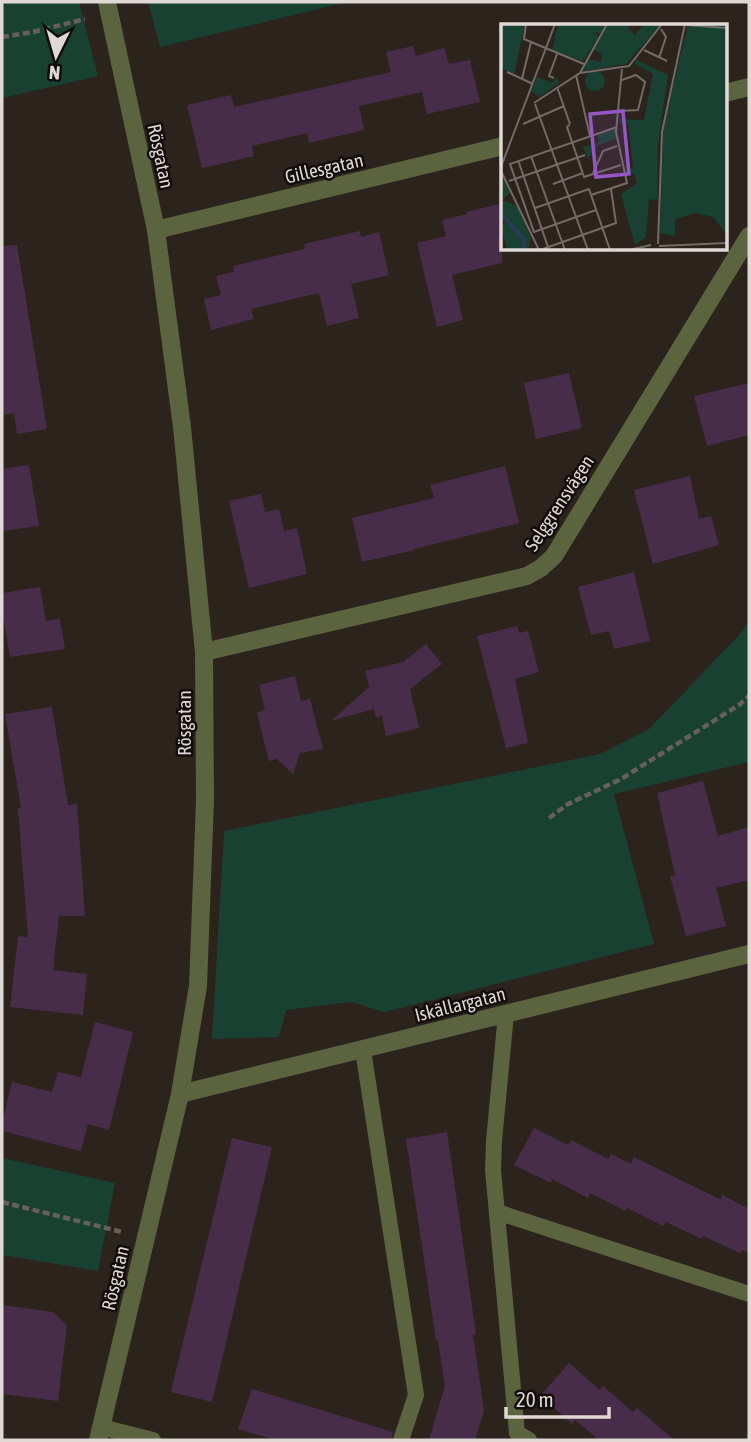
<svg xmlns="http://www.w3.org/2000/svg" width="751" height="1442" font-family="'Asap Condensed',sans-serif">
	<rect width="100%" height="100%" fill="#2c231c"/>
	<path fill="#184131" d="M2 2H79L98 76 2 98Z
		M148 2H347L160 47Z
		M749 621V762L614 794 654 944 384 1012 352 1002 286 1010 279 1037 212 1039 224 831 600 754 649 729 740 634Z
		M2 1158 115 1183 98 1271 2 1255Z"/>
	<path fill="#482d4a" d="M413 46 416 56 444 48 449 64 470 60 480 102 427 114 422 92 359 106 364 130 309 143 307 133 252 146 254 156 202 168 187 105 231 95 234 107 391 72 386 52Z
		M499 204 502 219V263L452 275 463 320 437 327 417 243 446 236 442 220 467 214 466 212Z
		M360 231 361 237 379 232 389 275 351 284 359 318 327 326 319 293 251 309 254 319 211 330 204 299 221 295 216 276 234 272 233 266 305 249 304 244Z
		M17 245 47 429 17 434 14 413 2 415V246Z
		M569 373 582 428 536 439 524 383Z
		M749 383V435L707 446 694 396Z
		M29 465 39 526 2 531V469Z
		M505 466 519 523 414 549 415 550 362 562 352 518 434 498 430 485Z
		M690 476 699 519 711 516 719 545 653 564 634 490Z
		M261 494 265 512 279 509 284 531 297 528 307 574 249 588 229 501Z
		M634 572 650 641 614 649 609 631 591 635 578 587Z
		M40 587 46 621 60 619 65 649 10 657 2 609V593Z
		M517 626 519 633 528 631 539 672 515 679 528 743 506 748 477 636Z
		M426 644 442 664 410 689 419 728 386 736 382 716 376 717 374 709 331 721 369 687 365 671 403 662Z
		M295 676 301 701 310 699 323 749 300 753 293 774 277 759 269 761 257 713 265 710 259 685Z
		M52 707 68 805 77 804 85 916H59L53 970 87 974 83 1015 10 1007 18 936 28 937 18 808H21L5 714Z
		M703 781 718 836 749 827V880L716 888 726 926 686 936 670 876 675 875 657 793Z
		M95 1022 133 1032 109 1130 88 1124 81 1151 2 1131V1124L12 1082 52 1092 58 1072 81 1077Z
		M534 1128 568 1145 571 1140 608 1159 611 1154 631 1164 634 1157 721 1200 722 1195 749 1209V1253L742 1250 740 1253 703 1236 702 1239 666 1222 663 1226 627 1208 625 1211 590 1193 588 1198 552 1179 551 1183 514 1165Z
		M447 1132 476 1334 473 1335 484 1411 475 1440H429L445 1386 438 1340H436L406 1139Z
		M232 1138 272 1147 212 1402 171 1392Z
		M2 1305 53 1312 67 1325 58 1401 2 1394Z
		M569 1363 600 1390 603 1386 633 1412 637 1408 674 1440H599L575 1420 572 1424 540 1396Z
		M252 1389 393 1432 391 1440H276L238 1429Z"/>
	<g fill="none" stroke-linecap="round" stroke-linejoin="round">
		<path stroke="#675f59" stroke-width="4.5" stroke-dasharray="7 3.5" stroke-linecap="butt" d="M2 37 33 32 85 19
			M549 818 568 804 621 779 739 705 749 696
			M2 1202 122 1232"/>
		<path stroke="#5c633f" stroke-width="16" d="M506 1014 494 1141 493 1170 517 1433 529 1440
			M363 1050 416 1395 401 1440
			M497 1212 749 1294
			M101 1427 153 1440"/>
		<path stroke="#5c633f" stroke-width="18" d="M725 93 749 87
			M156 230 503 146
			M204 652 527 576 541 568 554 556 749 236
			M180 1094 749 954
			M98 1440 180 1094 198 986 205 800 204 652 182 427 156 230 107 2"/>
	</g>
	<g text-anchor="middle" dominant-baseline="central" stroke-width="5" stroke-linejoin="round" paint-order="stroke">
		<g font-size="19" fill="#dfd8d4" stroke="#110d0a">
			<text transform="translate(161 156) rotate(78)">Rösgatan</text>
			<text transform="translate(324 168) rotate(-13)">Gillesgatan</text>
			<text transform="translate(559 503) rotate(-57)">Selggrensvägen</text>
			<text transform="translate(184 723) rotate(-90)">Rösgatan</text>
			<text transform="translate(460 1004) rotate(-14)">Iskällargatan</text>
			<text transform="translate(115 1278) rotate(-77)">Rösgatan</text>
		</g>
	</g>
	<g transform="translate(501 24)">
		<rect width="226" height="226" fill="#2c231c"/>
		<path d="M0 0H24L13 50 0 44ZM57 0H105L99 10 95 8 97 14 82 37 51 26ZM107 0H129L127 4 134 11 143 0H160L125 40 82 47 87 35 100 38 101 29 93 26ZM187 0H226V210L212 193 195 189 174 195V212L159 209 162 106ZM136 36 167 51 157 121 156 176 148 175 145 213 134 221 120 170 136 159 133 149 125 151 123 147 132 144 127 100 118 99 119 95 143 96 152 50 133 39ZM84 57a10 10 0 1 1 20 0a10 10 0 1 1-20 0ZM36 53 51 59 56 53 58 59 38 73 30 67ZM115 105V115L97 121 87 135 82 123 98 118 96 111ZM0 151 10 168 1 176 17 182 30 215 27 226 24 221 21 226 6 225 1 205 5 194 0 185Z" fill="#184131"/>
		<path fill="none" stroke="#2a3b5b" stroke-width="3.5" d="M0 190 23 215V226"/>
		<path fill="none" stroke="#746b66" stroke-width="2" d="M25 0 23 15 83 40M186 1 226 4M143 26 166 37M158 34 165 13 160 5M6 48 32 60M79 49 106 0M75 51 89 112M53 54 48 52 56 30M21 55 30 18M56 63 69 100M33 79 79 49 128 42 161 0M34 80 87 226M118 87 137 86 144 58 135 51 121 56M22 100 63 82M69 100 66 103 83 153 120 141M30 132 64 226M17 136 47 223M0 143 54 0M0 147 38 226M92 149 102 127 116 122M8 157 84 131M52 160 82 149M90 171 126 159 115 108 121 45M34 184 88 165 109 226M95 186 33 208 9 140 116 103M157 220 161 108 184 0M158 222 226 219M39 226 115 199 110 165M128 226 150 221"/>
		<path fill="#9457c4" fill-opacity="0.15" stroke="#9457c4" stroke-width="3.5" d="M122 87 128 150 95 153 89 90Z"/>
		<rect width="226" height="226" fill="none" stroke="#dfd8d4" stroke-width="3.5"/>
	</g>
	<rect width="751" height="1442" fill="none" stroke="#dfd8d4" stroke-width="7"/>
	<g transform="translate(56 56) rotate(185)" stroke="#110d0a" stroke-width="5" paint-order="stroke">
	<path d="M0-5L12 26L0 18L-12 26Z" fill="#dfd8d4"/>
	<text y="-10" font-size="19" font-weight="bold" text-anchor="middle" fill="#dfd8d4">N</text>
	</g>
	<path d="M506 1407v10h103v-10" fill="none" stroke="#dfd8d4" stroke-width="3.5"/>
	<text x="516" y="1407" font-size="21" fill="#dfd8d4" stroke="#110d0a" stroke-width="5" paint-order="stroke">20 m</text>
</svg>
